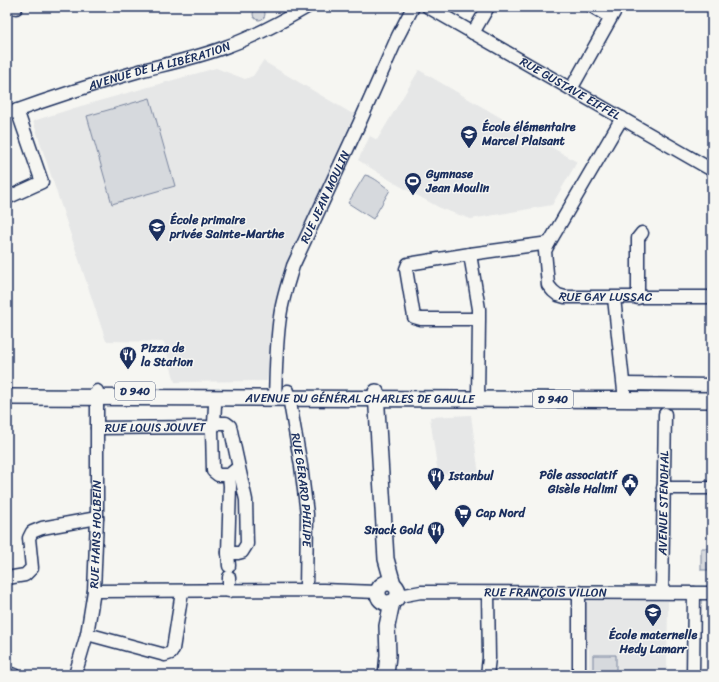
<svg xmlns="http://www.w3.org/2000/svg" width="719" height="682" font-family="Sriracha,sans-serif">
	<rect width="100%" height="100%" fill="#f6f6f2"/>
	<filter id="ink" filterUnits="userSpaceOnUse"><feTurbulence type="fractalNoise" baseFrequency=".025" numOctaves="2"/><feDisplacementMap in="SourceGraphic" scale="8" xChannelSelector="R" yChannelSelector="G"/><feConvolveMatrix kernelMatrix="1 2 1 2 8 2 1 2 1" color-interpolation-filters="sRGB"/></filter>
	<g filter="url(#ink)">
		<path fill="#e6e7e7" d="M263 61 351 113H355L293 249 283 274 276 306 267 381 175 382 164 342 106 341 33 121 81 106 216 68 245 79 253 76Z
			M419 70 577 162 552 205 471 219 442 209 398 185 358 160 370 136 377 140Z
			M471 415 479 475 438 474 430 417Z
			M583 600 668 601 667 675H589V649L583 647Z"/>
		<path fill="#d6d9dd" stroke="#78849e" d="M253 14a6 6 0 1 1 12 0a6 6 0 1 1-12 0Z
			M150 98 175 186 112 204 87 116Z
			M365 175C375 177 382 185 390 190L373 219 348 203Z
			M701 548H712V570H701Z
			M593 655H616V675H593Z"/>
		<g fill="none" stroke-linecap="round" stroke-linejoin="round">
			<defs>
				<g id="minor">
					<path d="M15 7 16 8"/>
					<path id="s1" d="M428 7 712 170"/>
					<path d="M593 7 610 17"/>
					<path d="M473 33 488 7"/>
					<path d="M571 89 617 7"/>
					<path id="s2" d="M7 114C51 98 97 83 143 70 171 63 200 57 228 46 256 36 281 22 307 7"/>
					<path id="s3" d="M622 118 549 243 545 251 548 285 553 291 558 295 565 297H712"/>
					<path d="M7 198 42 182 17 110"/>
					<path d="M470 254 549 243"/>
					<path d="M614 298 625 400"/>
					<path d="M638 298V238L642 233"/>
					<path d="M624 384 712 385"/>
					<path id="s4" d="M288 391 301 466 307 514 306 590"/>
					<path id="s5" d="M275 398C276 371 276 344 280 317 282 300 288 283 293 266L359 124 398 36 413 7"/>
					<path d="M478 399 479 319V309L470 254 408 264 406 269 414 317 421 319H479"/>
					<path d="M214 424 215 405"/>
					<path id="s6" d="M97 428 206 427 212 429 213 471 218 475H229L235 470"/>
					<path d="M212 429 216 423H226L230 426 246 500 247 544 242 552 238 553H228L230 486 229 475"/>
					<path d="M663 488H712"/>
					<path d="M228 553 229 566"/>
					<path d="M7 578 25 575 32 568 29 538 32 532 42 528 97 518"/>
					<path d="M94 591 323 590 377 592"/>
					<path d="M229 591V577"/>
					<path d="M579 592V675"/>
					<path id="s7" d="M662 592 665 414"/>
					<path id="s8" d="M398 594 405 595 421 592 712 593"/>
					<path d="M87 634 165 655 171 653 173 649 182 592"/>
					<path d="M7 673 15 675"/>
					<path id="s9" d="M75 675 87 634 94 591 97 518V391"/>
					<path d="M487 675 489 658 488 593"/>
					<path d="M693 675 694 593"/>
				</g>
				<g id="major">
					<path d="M376 392 386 559 393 584"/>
					<path id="s10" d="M7 397 712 400"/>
					<circle cx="388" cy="593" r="10"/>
					<path d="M386 675 388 655 387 626 392 602"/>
				</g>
			</defs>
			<use href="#minor" stroke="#1b2f5e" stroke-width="15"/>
			<use href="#major" stroke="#1b2f5e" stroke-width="18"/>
			<use href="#minor" stroke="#f6f6f2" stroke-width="12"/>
			<use href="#major" stroke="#f6f6f2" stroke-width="15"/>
		</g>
	</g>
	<defs>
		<symbol id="school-pin" viewBox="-11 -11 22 30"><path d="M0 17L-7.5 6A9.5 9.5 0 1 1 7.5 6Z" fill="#1b2f5e" stroke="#f6f6f2"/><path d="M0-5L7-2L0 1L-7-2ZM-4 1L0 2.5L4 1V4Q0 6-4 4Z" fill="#fff"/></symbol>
		<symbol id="stadium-pin" viewBox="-11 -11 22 30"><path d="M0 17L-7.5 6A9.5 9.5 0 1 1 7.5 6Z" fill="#1b2f5e" stroke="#f6f6f2"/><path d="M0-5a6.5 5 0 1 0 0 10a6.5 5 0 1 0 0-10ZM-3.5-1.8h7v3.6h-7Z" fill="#fff"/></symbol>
		<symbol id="restaurant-pin" viewBox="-11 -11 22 30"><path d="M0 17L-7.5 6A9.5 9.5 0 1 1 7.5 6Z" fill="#1b2f5e" stroke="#f6f6f2"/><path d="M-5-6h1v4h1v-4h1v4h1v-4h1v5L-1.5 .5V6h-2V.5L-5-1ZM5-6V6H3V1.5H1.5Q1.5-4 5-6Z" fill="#fff"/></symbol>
		<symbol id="civic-pin" viewBox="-11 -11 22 30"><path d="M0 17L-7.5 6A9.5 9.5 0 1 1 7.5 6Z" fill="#1b2f5e" stroke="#f6f6f2"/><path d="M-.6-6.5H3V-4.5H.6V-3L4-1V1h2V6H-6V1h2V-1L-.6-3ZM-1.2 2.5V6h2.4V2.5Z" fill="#fff"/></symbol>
		<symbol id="supermarket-pin" viewBox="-11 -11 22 30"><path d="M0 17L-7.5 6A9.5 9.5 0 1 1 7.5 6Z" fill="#1b2f5e" stroke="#f6f6f2"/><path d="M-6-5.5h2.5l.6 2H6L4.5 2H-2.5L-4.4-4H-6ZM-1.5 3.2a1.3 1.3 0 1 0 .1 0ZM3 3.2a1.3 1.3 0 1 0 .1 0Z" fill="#fff"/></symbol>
	</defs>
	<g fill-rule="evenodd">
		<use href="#school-pin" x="459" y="124" width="20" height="27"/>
		<use href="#stadium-pin" x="403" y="171" width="20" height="27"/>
		<use href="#school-pin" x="147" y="217" width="20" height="27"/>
		<use href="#restaurant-pin" x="118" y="345" width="20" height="27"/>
		<use href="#restaurant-pin" x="426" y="466" width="20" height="27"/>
		<use href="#civic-pin" x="620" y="472" width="20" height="27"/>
		<use href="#supermarket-pin" x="453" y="503" width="20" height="27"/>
		<use href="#restaurant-pin" x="426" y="520" width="20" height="27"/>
		<use href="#school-pin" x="643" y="602" width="20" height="27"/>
	</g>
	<g text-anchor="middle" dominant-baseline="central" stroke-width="3" stroke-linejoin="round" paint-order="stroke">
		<g fill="#f6f6f2" stroke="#5d6b8a" stroke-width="1">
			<rect x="115" y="382" width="40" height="18" rx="3"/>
			<rect x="533" y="390" width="40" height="18" rx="3"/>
		</g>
		<g font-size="11" font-weight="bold" fill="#1b2f5e">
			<text x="135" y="391">D 940</text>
			<text x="553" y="399">D 940</text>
		</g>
		<g font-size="12" fill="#1b2f5e" stroke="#f6f6f2">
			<text stroke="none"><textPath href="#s2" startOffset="160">AVENUE DE LA LIBÉRATION</textPath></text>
			<text stroke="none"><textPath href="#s1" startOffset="164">RUE GUSTAVE EIFFEL</textPath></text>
			<text stroke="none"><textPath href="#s5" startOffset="210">RUE JEAN MOULIN</textPath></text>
			<text stroke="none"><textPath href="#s3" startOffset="250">RUE GAY LUSSAC</textPath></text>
			<text stroke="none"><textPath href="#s10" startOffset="353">AVENUE DU GÉNÉRAL CHARLES DE GAULLE</textPath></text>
			<text stroke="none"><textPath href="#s6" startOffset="58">RUE LOUIS JOUVET</textPath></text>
			<text stroke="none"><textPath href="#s4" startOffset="100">RUE GÉRARD PHILIPE</textPath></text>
			<text stroke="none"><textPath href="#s7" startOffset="89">AVENUE STENDHAL</textPath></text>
			<text stroke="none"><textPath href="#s9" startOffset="143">RUE HANS HOLBEIN</textPath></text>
			<text stroke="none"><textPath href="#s8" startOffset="148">RUE FRANÇOIS VILLON</textPath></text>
		</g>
		<g font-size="12" font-weight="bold" fill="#1b2f5e" stroke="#f6f6f2" text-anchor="start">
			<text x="482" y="127">École élémentaire<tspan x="482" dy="14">Marcel Plaisant</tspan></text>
			<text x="426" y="174">Gymnase<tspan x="426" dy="14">Jean Moulin</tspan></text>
			<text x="170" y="220">École primaire<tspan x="170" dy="14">privée Sainte-Marthe</tspan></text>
			<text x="141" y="348">Pizza de<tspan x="141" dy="14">la Station</tspan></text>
			<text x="617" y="475" text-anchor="end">Pôle associatif<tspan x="617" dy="14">Gisèle Halimi</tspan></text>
			<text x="449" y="476">Istanbul</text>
			<text x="476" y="513">Cap Nord</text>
			<text x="423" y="530" text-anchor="end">Snack Gold</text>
			<text x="653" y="635" text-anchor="middle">École maternelle<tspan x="653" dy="14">Hedy Lamarr</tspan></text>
		</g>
	</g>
	<rect width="719" height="682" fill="none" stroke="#f6f6f2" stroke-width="24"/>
	<rect x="12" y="12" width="695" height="658" fill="none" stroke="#1b2f5e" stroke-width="1.5" filter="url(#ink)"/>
</svg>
